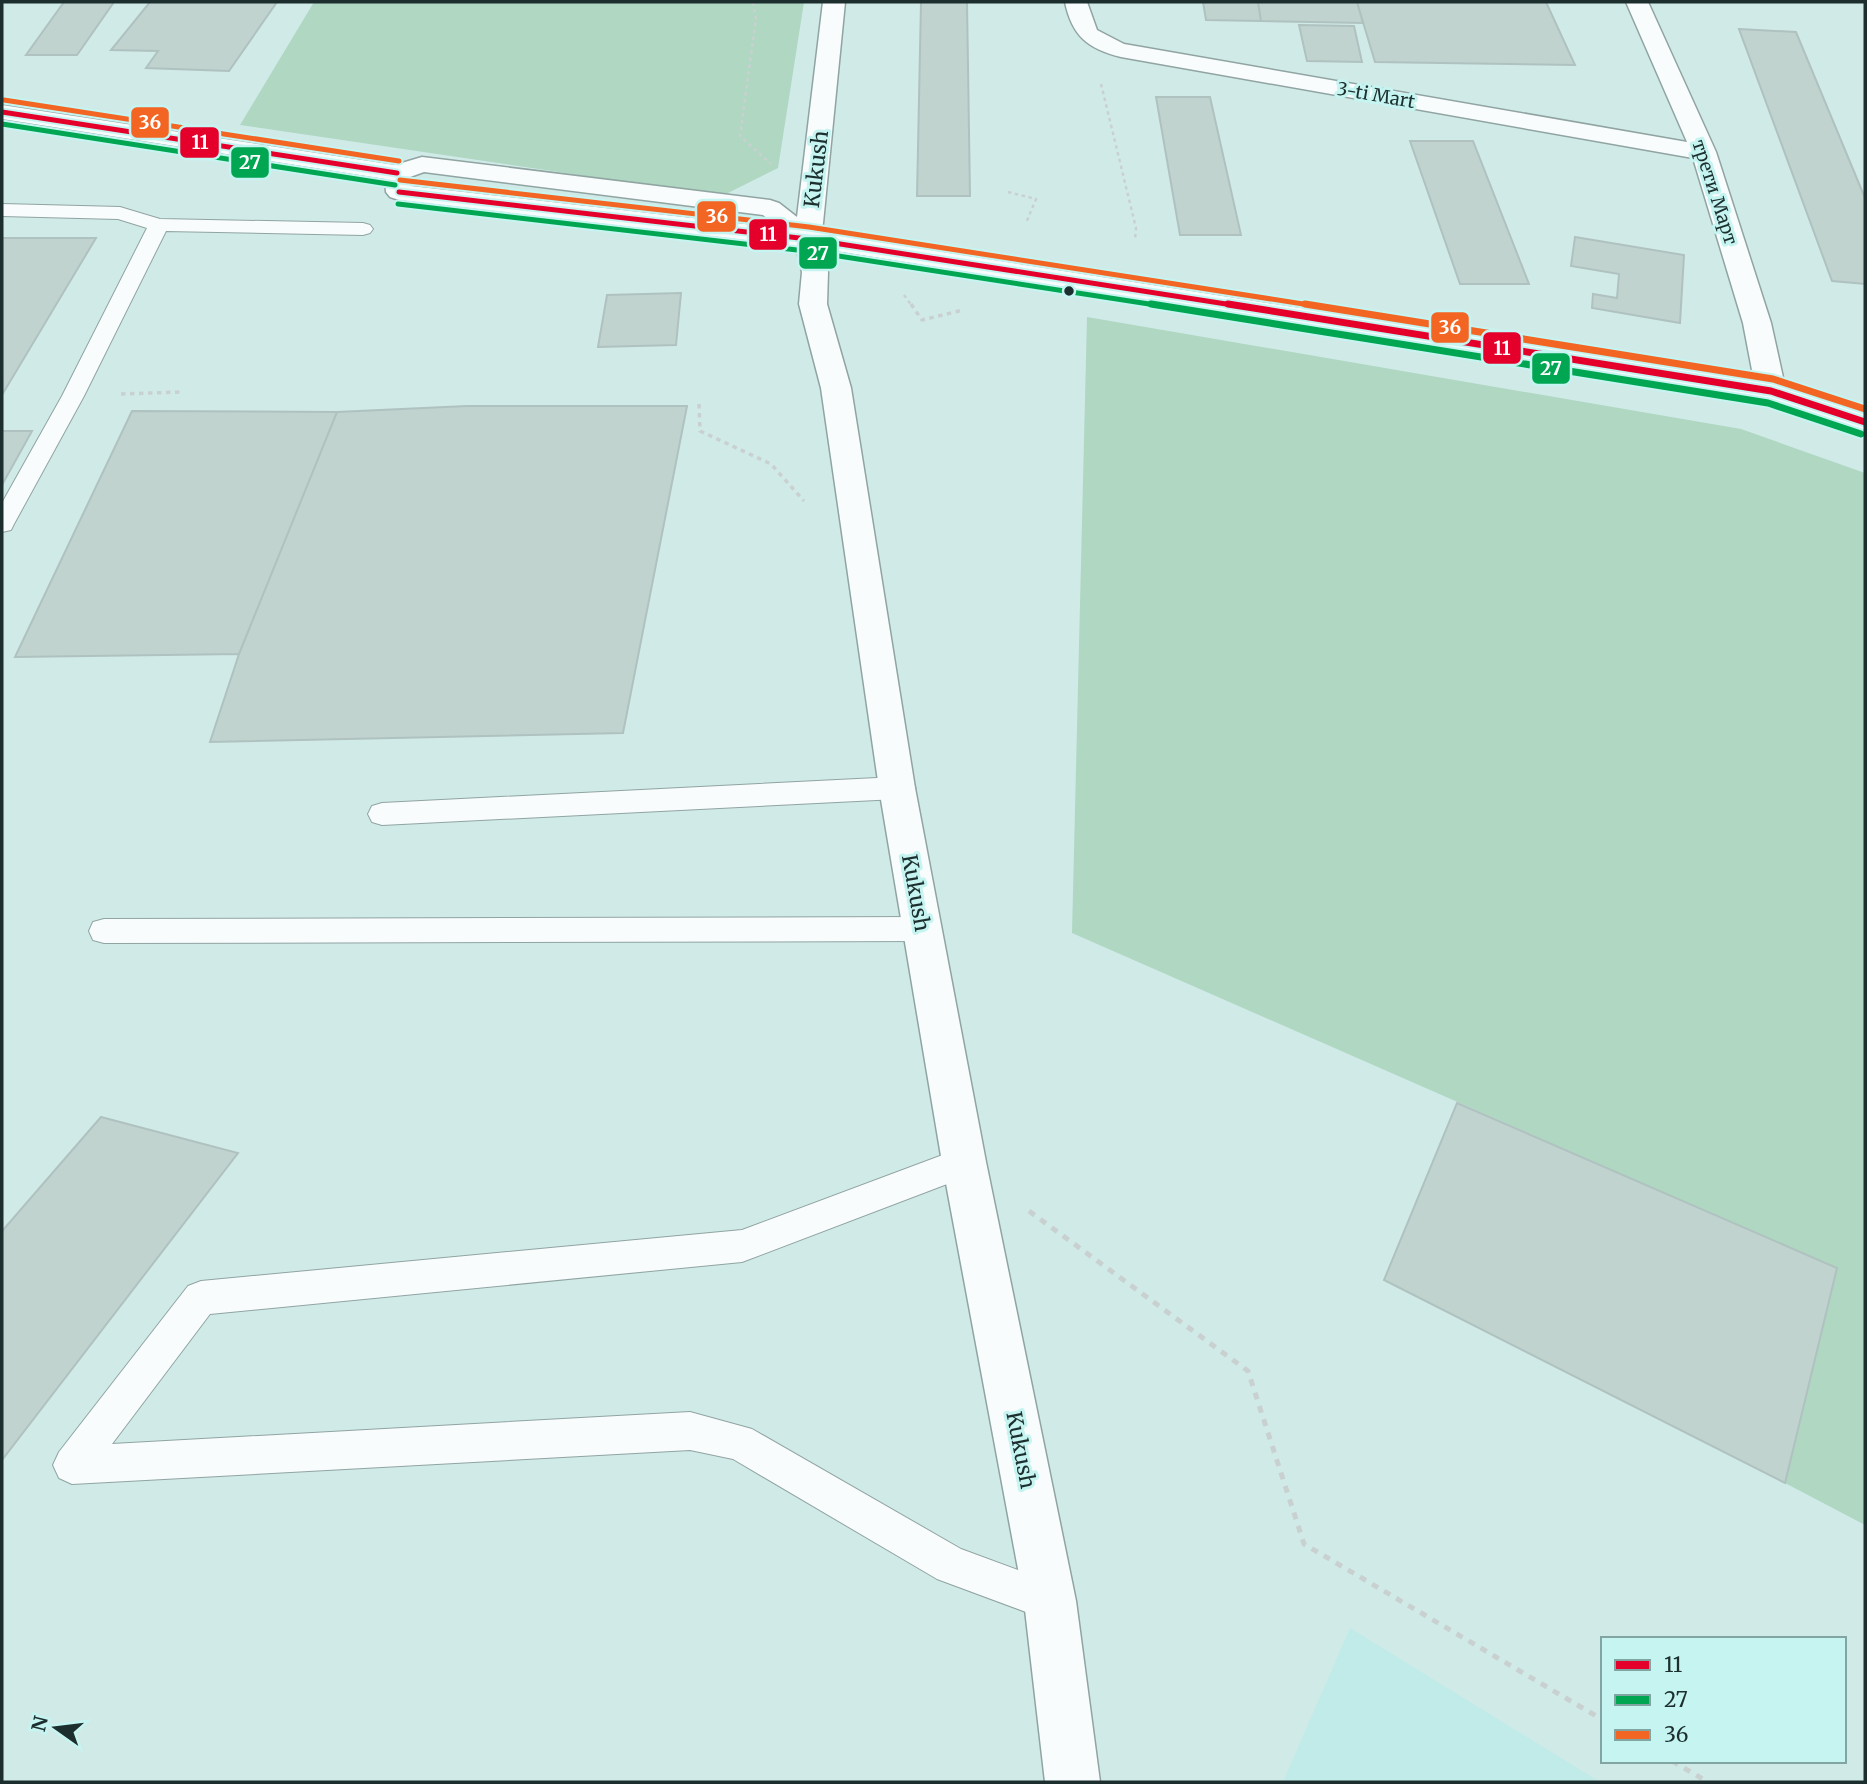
<svg xmlns="http://www.w3.org/2000/svg" width="1867" height="1784" font-family="Merriweather,serif">
	<rect width="100%" height="100%" fill="#d0eae8"/>
	<path fill="#c0ebe8" d="M1350 1628 1600 1782H1283Z"/>
	<path fill="#afd7c2" d="M314 2H804L778 168 722 196 240 125Z
		M1087 317 1741 429 1865 473V1525L1785 1483 1836 1268 1072 933Z"/>
	<path fill="#c0d3cf" stroke="#afc2bf" stroke-width="2" d="M64 2H114L77 55H26Z
		M150 2H277L229 71 146 68 158 51 111 50Z
		M921 2H967L970 196H917Z
		M1203 2H1258L1261 21 1206 20Z
		M1258 2H1357L1363 23 1261 21Z
		M1357 2H1546L1575 65 1375 62Z
		M1299 25 1354 26 1362 62 1307 61Z
		M1739 29 1796 32 1865 198V284L1832 281Z
		M1156 97H1210L1241 235H1180Z
		M1410 141H1473L1529 284H1460Z
		M1575 237 1684 255 1680 323 1592 308 1593 294 1617 298 1619 274 1571 266Z
		M2 238H96L2 395Z
		M681 293 676 345 598 347 607 295Z
		M467 406H687L623 733 210 742 239 654 337 412Z
		M132 411 337 412 239 654 15 657Z
		M2 431H32L2 485Z
		M1457 1103 1837 1268 1785 1483 1384 1280Z
		M101 1117 238 1153 2 1460V1231Z"/>
	<g fill="none" stroke-linecap="round" stroke-linejoin="round">
		<defs>
			<path id="service" d="M2 204 120 207 160 219 363 223 370 225 373 229 370 233 363 235 166 231 84 396 14 524 11 530 2 532V503L62 396 147 228 118 219 2 216Z
				M897 777 907 780 911 788 907 796 897 799 382 825 372 822 368 814 372 806 382 803Z
				M923 917 934 920 938 929 934 938 923 941 104 943 93 940 89 931 93 922 104 919Z
				M964 1147 976 1151 981 1162 976 1173 742 1262 210 1314 112 1444 690 1412 752 1429 961 1549 1064 1587 1070 1601 1064 1615 1050 1621 937 1579 733 1459 690 1450 72 1484 59 1478 53 1465 59 1452 188 1286 201 1281 742 1230Z"/>
			<path id="minor" d="M1065 2H1087L1097 30 1124 44 1687 142 1626 2H1648L1716 152 1771 323 1786 391 1781 397 1771 400 1761 397 1756 391 1743 323 1693 158 1121 57C1088 49 1072 36 1065 2Z
				M897 774 910 778 915 788 986 1162 1076 1601 1100 1782H1045L1024 1601 942 1162 879 788 884 778Z"/>
			<path id="tertiary" d="M823 2H845L822 233 1771 382 1865 412V431L1766 399 823 249 828 272 827 304 851 388 915 788 910 798 897 802 884 798 879 788 821 388 799 304 802 272 796 246 399 200 390 197 386 192 385 179 2 119V105L395 165 422 157 770 200 779 203 797 217ZM424 172 763 215 779 228 411 186 410 177Z"/>
		</defs>
		<use href="#service" stroke="#90a4a2" stroke-width="2"/>
		<use href="#minor" stroke="#90a4a2" stroke-width="3"/>
		<use href="#tertiary" stroke="#90a4a2" stroke-width="3"/>
		<path stroke="#c9d1d0" stroke-width="2.5" stroke-dasharray="3.5 3.5" stroke-linecap="butt" d="M753 2 756 18 740 136 771 164
			M1101 84 1136 228 1135 240
			M1008 192 1036 199 1026 223
			M904 295 912 306"/>
		<path stroke="#c9d1d0" stroke-width="3.5" stroke-dasharray="4.5 4.5" stroke-linecap="butt" d="M911 304 922 320 963 310
			M121 394 180 392
			M699 404 700 431 771 464 804 501"/>
		<path stroke="#c9d1d0" stroke-width="5" stroke-dasharray="7 7" stroke-linecap="butt" d="M1029 1211 1248 1371 1304 1544 1603 1720
			M1672 1761 1708 1782"/>
		<use href="#service" fill="#f8fcfc" fill-rule="evenodd"/>
		<use href="#minor" fill="#f8fcfc" fill-rule="evenodd"/>
		<use href="#tertiary" fill="#f8fcfc" fill-rule="evenodd"/>
		<defs>
			<path id="bus-1-far1" d="M2 112 397 173
				M399 192 808 239 1239 306"/>
			<path id="bus-1" d="M1228 304 1771 391 1865 422"/>
			<path id="bus-2-far1" d="M2 124 395 185
				M398 204 806 251 1162 306"/>
			<path id="bus-2" d="M1151 304 1768 403 1861 434"/>
			<path id="bus-3-far1" d="M4 100 399 161
				M400 180 809 227 1316 306"/>
			<path id="bus-3" d="M1305 304 1773 379 1865 409"/>
		</defs>
		<use href="#bus-1-far1" stroke="#c5f4f1" stroke-width="9"/>
		<use href="#bus-1" stroke="#c5f4f1" stroke-width="11"/>
		<use href="#bus-2-far1" stroke="#c5f4f1" stroke-width="9"/>
		<use href="#bus-2" stroke="#c5f4f1" stroke-width="11"/>
		<use href="#bus-3-far1" stroke="#c5f4f1" stroke-width="9"/>
		<use href="#bus-3" stroke="#c5f4f1" stroke-width="11"/>
		<use href="#bus-1-far1" stroke="#e4002b" stroke-width="5"/>
		<use href="#bus-1" stroke="#e4002b" stroke-width="7"/>
		<use href="#bus-2-far1" stroke="#00a651" stroke-width="5"/>
		<use href="#bus-2" stroke="#00a651" stroke-width="7"/>
		<use href="#bus-3-far1" stroke="#f26522" stroke-width="5"/>
		<use href="#bus-3" stroke="#f26522" stroke-width="7"/>
	</g>
	<circle fill="#1c2f2e" stroke="#c5f4f1" stroke-width="2.5" cx="1069" cy="291" r="6"/>
	<g text-anchor="middle" dominant-baseline="central" stroke-width="6" stroke-linejoin="round" paint-order="stroke">
		<g font-size="18" fill="#1c2f2e" stroke="#c5f4f1">
			<text transform="translate(1376 95) rotate(10)">3-ti Mart</text>
			<text transform="translate(1715 192) rotate(72)">трети Март</text>
		</g>
		<g font-size="21" fill="#1c2f2e" stroke="#c5f4f1">
			<text transform="translate(816 169) rotate(-83)">Kukush</text>
			<text transform="translate(916 893) rotate(80)">Kukush</text>
			<text transform="translate(1021 1450) rotate(79)">Kukush</text>
		</g>
	</g>
	<g stroke="#c5f4f1" stroke-width="2.5">
		<rect x="130" y="106" width="40" height="33" rx="7" fill="#f26522"/>
		<rect x="179" y="126" width="41" height="33" rx="7" fill="#e4002b"/>
		<rect x="230" y="146" width="40" height="33" rx="7" fill="#00a651"/>
		<rect x="696" y="200" width="41" height="33" rx="7" fill="#f26522"/>
		<rect x="748" y="218" width="40" height="33" rx="7" fill="#e4002b"/>
		<rect x="798" y="236" width="40" height="34" rx="7" fill="#00a651"/>
		<rect x="1430" y="311" width="40" height="33" rx="7" fill="#f26522"/>
		<rect x="1482" y="331" width="40" height="34" rx="7" fill="#e4002b"/>
		<rect x="1531" y="352" width="40" height="33" rx="7" fill="#00a651"/>
	</g>
	<g font-size="19" text-anchor="middle" font-weight="bold" fill="#fff">
		<text x="150" y="129">36</text>
		<text x="200" y="149">11</text>
		<text x="250" y="169">27</text>
		<text x="717" y="223">36</text>
		<text x="768" y="241">11</text>
		<text x="818" y="260">27</text>
		<text x="1450" y="334">36</text>
		<text x="1502" y="355">11</text>
		<text x="1551" y="375">27</text>
	</g>
	<rect width="1867" height="1784" fill="none" stroke="#1c2f2e" stroke-width="7"/>
	<rect x="1601" y="1637" width="245" height="126" fill="#c5f4f1" stroke="#81a5a3" stroke-width="2"/>
	<rect x="1615" y="1660" width="35" height="10" fill="#e4002b" stroke="#81a5a3" stroke-width="2"/>
	<text x="1664" y="1672" font-size="21" fill="#1c2f2e">11</text>
	<rect x="1615" y="1695" width="35" height="10" fill="#00a651" stroke="#81a5a3" stroke-width="2"/>
	<text x="1664" y="1707" font-size="21" fill="#1c2f2e">27</text>
	<rect x="1615" y="1730" width="35" height="10" fill="#f26522" stroke="#81a5a3" stroke-width="2"/>
	<text x="1664" y="1742" font-size="21" fill="#1c2f2e">36</text>
	<g transform="translate(56 1728) rotate(284)" stroke="#c5f4f1" stroke-width="5" paint-order="stroke">
	<path d="M0-5L12 26L0 18L-12 26Z" fill="#1c2f2e"/>
	<text y="-10" font-size="19" font-weight="bold" text-anchor="middle" fill="#1c2f2e">N</text>
	</g>
</svg>
